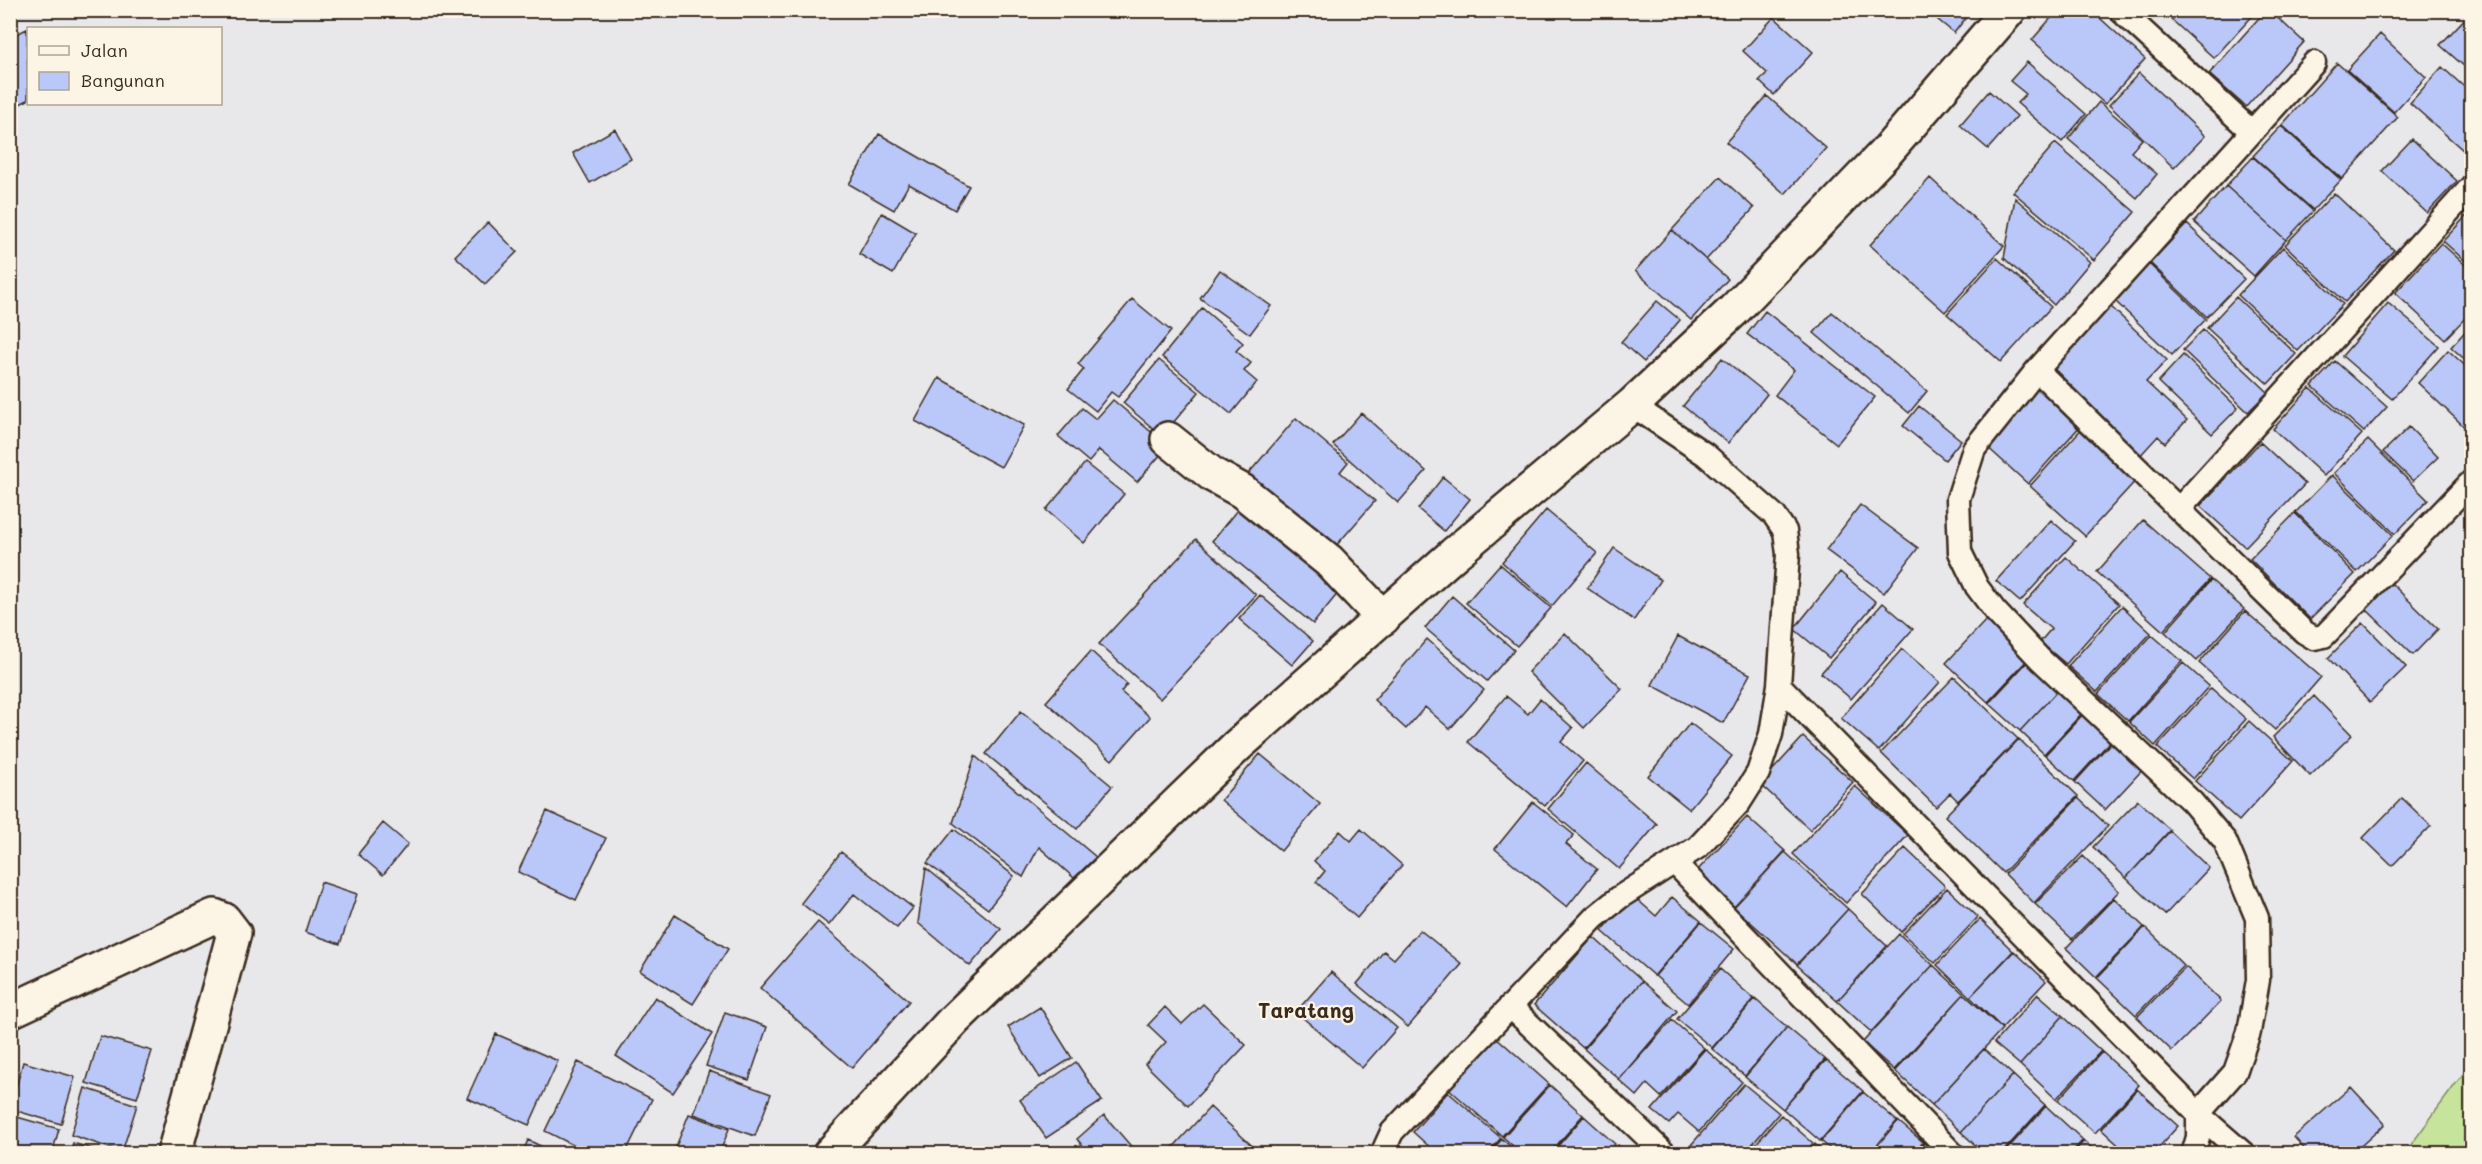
<svg xmlns="http://www.w3.org/2000/svg" width="2482" height="1164" font-family="Mali,sans-serif">
	<rect width="100%" height="100%" fill="#e8e8eb"/>
	<filter id="ink" filterUnits="userSpaceOnUse"><feTurbulence type="fractalNoise" baseFrequency=".0167" numOctaves="2"/><feDisplacementMap in="SourceGraphic" scale="12" xChannelSelector="R" yChannelSelector="G"/><feConvolveMatrix kernelMatrix="1 2 1 2 8 2 1 2 1" color-interpolation-filters="sRGB"/></filter>
	<g filter="url(#ink)">
		<path fill="#c6e49c" stroke="#80875d" stroke-width="1.5" d="M2471 1063V1153H2405Z"/>
		<path fill="#bac8f9" stroke="#3b2a1e" stroke-width="1.5" d="M1926 10H1972L1954 33Z
			M2058 10H2091L2145 59 2105 104 2032 40Z
			M2166 10H2258L2214 58 2164 13Z
			M2266 10H2269L2304 42 2246 107 2209 74Z
			M2472 11V73L2440 45Z
			M1774 17 1813 52 1774 95 1759 81 1767 73 1743 51Z
			M27 29 28 100 10 109V37Z
			M2380 34 2426 77 2394 112 2347 70Z
			M2027 62 2086 114 2062 142 2017 103 2026 94 2010 81Z
			M2337 63 2398 117 2342 179 2282 125Z
			M2442 67 2472 94V158L2410 103Z
			M2139 73 2205 136 2174 168 2109 105Z
			M1989 91 2017 116 1988 149 1960 125Z
			M1767 96 1826 148 1785 194 1726 142Z
			M2099 102 2142 139 2131 152 2157 174 2137 198 2068 139Z
			M2281 126 2341 180 2313 210 2253 156Z
			M615 129 631 159 590 183 573 153Z
			M879 134 969 186 955 210 909 184 894 210 849 184Z
			M2412 139 2457 181 2427 213 2382 171Z
			M2055 143 2135 212 2094 260 2013 192Z
			M2253 157 2313 211 2286 240 2226 186Z
			M1720 177 1754 208 1706 260 1672 230Z
			M1930 178 2004 246 1945 312 1870 245Z
			M2226 186 2286 240 2254 276 2194 222Z
			M2334 193 2394 250 2345 302 2285 245Z
			M2015 198 2090 262 2054 305 2004 258Z
			M2472 210V267L2443 241Z
			M882 213 916 233 893 274 859 254Z
			M488 222 517 252 485 284 455 256Z
			M2187 224 2244 279 2207 317 2150 263Z
			M1672 230 1728 279 1691 320 1635 271Z
			M2441 243 2472 271V311L2445 339 2395 293Z
			M2283 247 2343 304 2298 351 2238 295Z
			M1997 258 2051 307 2001 362 1947 314Z
			M2149 264 2206 319 2172 355 2115 301Z
			M1220 270 1271 306 1250 334 1200 298Z
			M2236 297 2296 354 2268 384 2207 328Z
			M1132 299 1171 331 1118 397 1111 392 1096 411 1068 389 1084 369 1078 364Z
			M1657 301 1680 320 1644 362 1621 342Z
			M2388 303 2439 346 2392 399 2342 356Z
			M2109 305 2167 360 2146 382 2187 420 2165 443 2158 436 2138 458 2046 372Z
			M1202 308 1243 343 1236 351 1251 363 1244 371 1257 382 1231 414 1162 357Z
			M1765 311 1875 397 1837 444 1775 395 1794 370 1747 334Z
			M1832 312 1927 391 1909 413 1814 333Z
			M2472 324V366L2451 347Z
			M2203 330 2268 392 2248 412 2183 350Z
			M2448 350 2472 372V434L2418 383Z
			M2183 355 2238 408 2212 434 2158 382Z
			M1722 358 1767 394 1728 443 1683 406Z
			M1159 360 1199 392 1162 436 1123 403Z
			M2335 361 2387 407 2364 432 2312 386Z
			M939 378 1024 425 1001 467 915 421Z
			M2038 384 2082 424 2028 484 1984 444Z
			M2310 388 2362 434 2324 476 2273 429Z
			M1113 400 1168 446 1137 482 1099 450 1089 462 1058 436 1082 408 1096 419Z
			M1919 406 1961 440 1945 460 1903 426Z
			M1361 413 1426 471 1398 503 1333 445Z
			M1296 418 1348 462 1340 472 1375 501 1329 554 1243 480Z
			M2084 426 2139 477 2085 536 2030 486Z
			M2409 427 2438 457 2413 481 2383 452Z
			M2368 440 2428 500 2395 534 2334 473Z
			M2260 442 2305 484 2245 547 2200 506Z
			M1085 463 1124 494 1084 543 1046 510Z
			M2332 475 2393 535 2357 572 2296 512Z
			M1443 477 1470 499 1444 531 1418 509Z
			M1246 499 1347 582 1313 624 1212 541Z
			M1860 505 1918 548 1884 593 1826 550Z
			M1546 510 1597 553 1552 606 1502 562Z
			M2295 513 2355 574 2310 619 2250 559Z
			M2051 520 2075 541 2020 602 1996 581Z
			M2143 520 2210 579 2163 631 2097 572Z
			M1196 539 1256 595 1160 699 1099 644Z
			M1614 548 1661 580 1634 620 1587 588Z
			M2066 557 2119 604 2066 664 2040 642 2051 629 2023 605Z
			M1500 564 1551 608 1517 646 1466 603Z
			M1840 572 1876 602 1829 658 1794 629Z
			M2211 580 2244 609 2197 661 2165 632Z
			M2390 582 2438 629 2413 655 2365 608Z
			M1260 595 1313 641 1292 665 1239 619Z
			M1452 596 1514 650 1487 681 1425 628Z
			M1883 603 1913 629 1851 699 1821 673Z
			M2122 606 2151 633 2097 692 2068 666Z
			M2245 611 2321 677 2275 730 2199 663Z
			M1987 619 2029 658 1988 702 1946 663Z
			M2363 623 2406 667 2370 702 2328 658Z
			M1565 633 1622 689 1584 728 1528 672Z
			M2152 635 2182 661 2128 721 2098 694Z
			M1678 636 1750 674 1723 723 1652 685Z
			M1427 639 1484 690 1450 729 1425 707 1406 729 1374 700Z
			M1902 649 1940 682 1879 751 1841 718Z
			M1091 651 1127 684 1121 692 1150 717 1112 760 1046 702Z
			M2031 658 2061 687 2020 731 1989 703Z
			M2183 663 2209 686 2155 746 2129 722Z
			M1954 677 2018 739 1958 801 1950 793 1936 807 1881 753Z
			M2061 687 2086 709 2044 754 2020 731Z
			M2211 688 2246 719 2193 779 2157 747Z
			M1506 696 1528 714 1540 699 1573 728 1561 742 1583 761 1545 806 1468 742Z
			M2314 696 2352 735 2310 776 2273 737Z
			M2087 710 2115 736 2074 781 2045 755Z
			M1021 711 1112 786 1077 829 986 754Z
			M2249 721 2293 761 2239 821 2195 781Z
			M1690 723 1732 756 1689 809 1648 776Z
			M1803 737 1853 782 1810 830 1760 784Z
			M2116 737 2146 766 2105 810 2075 782Z
			M2019 739 2078 796 2003 873 1945 816Z
			M1260 754 1320 804 1281 851 1221 800Z
			M975 756 1096 857 1074 878 1039 847 1023 877 953 823Z
			M1586 763 1657 824 1619 869 1548 809Z
			M1855 786 1908 835 1846 903 1793 854Z
			M2078 798 2108 826 2034 903 2005 874Z
			M2402 798 2431 826 2392 866 2363 838Z
			M2138 800 2170 830 2126 878 2093 847Z
			M1533 802 1574 835 1566 844 1597 869 1567 907 1495 849Z
			M547 811 606 838 576 900 518 872Z
			M1747 817 1785 851 1734 907 1696 872Z
			M383 823 408 844 383 875 358 854Z
			M954 829 1014 876 988 909 927 863Z
			M1361 829 1402 865 1357 918 1316 882 1325 871 1314 861 1340 831 1351 841Z
			M2170 831 2209 868 2165 915 2126 878Z
			M1905 848 1945 886 1901 932 1862 894Z
			M841 852 913 908 897 928 854 894 829 925 801 903Z
			M1785 852 1848 909 1797 964 1734 907Z
			M2083 856 2119 891 2072 939 2035 904Z
			M926 868 1001 929 970 966 918 923Z
			M321 882 357 894 340 944 305 932Z
			M1947 888 1978 917 1935 963 1903 934Z
			M1632 895 1656 916 1672 897 1701 921 1654 976 1602 931Z
			M2114 898 2144 927 2096 977 2066 948Z
			M1848 909 1887 946 1837 1001 1797 965Z
			M675 915 728 949 693 1004 640 971Z
			M1980 919 2013 951 1970 997 1937 965Z
			M818 922 909 1001 852 1068 760 988Z
			M1701 922 1734 949 1688 1004 1655 976Z
			M2145 927 2184 966 2136 1015 2097 978Z
			M1420 930 1462 964 1408 1027 1357 984 1384 951 1394 959Z
			M1899 934 1933 965 1871 1032 1837 1001Z
			M1593 937 1642 981 1583 1048 1534 1005Z
			M2014 951 2046 981 2002 1028 1970 997Z
			M1933 965 1964 994 1894 1070 1863 1042Z
			M2186 967 2221 1001 2172 1051 2137 1017Z
			M1720 969 1754 999 1712 1048 1677 1019Z
			M1331 972 1397 1028 1362 1068 1296 1012Z
			M1642 981 1677 1011 1619 1079 1584 1049Z
			M1964 994 2002 1029 1932 1105 1895 1071Z
			M2038 994 2063 1016 2020 1065 1994 1043Z
			M655 997 712 1034 673 1093 616 1056Z
			M1755 999 1787 1027 1745 1076 1712 1049Z
			M1203 1004 1246 1045 1188 1106 1145 1064 1166 1042 1148 1025 1165 1007 1182 1024Z
			M1040 1007 1072 1058 1040 1078 1008 1027Z
			M725 1012 767 1027 749 1080 706 1066Z
			M2063 1016 2101 1051 2056 1099 2020 1065Z
			M1672 1020 1704 1048 1661 1097 1647 1084 1637 1096 1619 1080Z
			M1787 1027 1825 1059 1783 1109 1745 1077Z
			M496 1034 558 1061 529 1125 467 1098Z
			M100 1036 152 1051 137 1098 86 1083Z
			M1495 1036 1549 1084 1502 1136 1448 1088Z
			M1705 1049 1742 1082 1699 1132 1678 1114 1669 1124 1652 1110Z
			M1984 1049 2013 1075 1961 1132 1932 1105Z
			M2102 1052 2139 1085 2095 1133 2058 1100Z
			M1826 1060 1863 1091 1820 1141 1783 1109Z
			M23 1062 75 1077 61 1124 10 1109Z
			M578 1062 652 1099 625 1154H591L545 1131Z
			M1076 1062 1102 1101 1046 1138 1020 1100Z
			M709 1071 771 1094 755 1136 694 1114Z
			M2013 1075 2045 1105 2001 1154H1985L1961 1132Z
			M1744 1084 1779 1113 1744 1154H1701L1691 1145Z
			M1550 1085 1583 1115 1549 1154H1522L1503 1137Z
			M2351 1087 2385 1124 2352 1154H2309L2294 1137Z
			M85 1088 137 1105 122 1152 71 1135Z
			M2137 1089 2178 1126 2153 1154H2128L2101 1129Z
			M1448 1092 1501 1138 1487 1154H1432L1434 1151 1413 1132Z
			M1863 1092 1897 1121 1870 1154H1836L1821 1141Z
			M2046 1106 2083 1140 2070 1154H2003Z
			M1210 1107 1261 1154H1167Z
			M689 1114 729 1129 722 1147 739 1154H673Z
			M10 1115 59 1129 52 1154H10Z
			M1104 1115 1136 1152 1135 1154H1089L1077 1139Z
			M1781 1115 1813 1143 1805 1154H1747Z
			M1584 1116 1615 1144 1607 1154H1551Z
			M1898 1121 1923 1142 1914 1154H1870Z
			M1502 1139 1519 1154H1489Z
			M528 1140 557 1154H522Z
			M2084 1141 2098 1154H2072Z
			M73 1143 108 1154H70Z
			M1924 1143 1936 1154H1915Z
			M1815 1144 1825 1154H1806Z
			M1618 1145 1627 1154H1610Z"/>
		<g fill="none" stroke-linecap="round" stroke-linejoin="round">
			<defs>
				<path id="lane" d="M2120 10 2252 132
					M2037 370 2304 632 2314 638 2324 636 2472 481
					M2180 508 2472 186
					M1779 685 2198 1114 2244 1154
					M1675 863 1953 1154
					M1510 1006 1665 1154
					M1382 1154 1392 1132 1594 918 1620 897 1698 847 1739 803 1758 773 1771 734 1779 685 1788 554 1785 531 1774 515 1706 455 1632 405
					M2193 1154 2198 1137V1114L2235 1072 2249 1032 2258 980 2257 918 2225 841 2192 802 2040 659 1995 611 1977 587 1960 552 1958 499 1974 449 2037 370 2314 63"/>
				<path id="street" d="M1168 439 1213 475 1242 491 1329 561 1383 618
					M10 1011 214 916 224 920 234 933 174 1154"/>
				<path id="secondary" d="M830 1154 954 1020 1237 746 1454 554 1632 405 1733 311 1888 150 2009 10"/>
			</defs>
			<use href="#lane" stroke="#3b2a1e" stroke-width="27"/>
			<use href="#street" stroke="#3b2a1e" stroke-width="38"/>
			<use href="#secondary" stroke="#3b2a1e" stroke-width="38"/>
			<use href="#lane" stroke="#fcf5e5" stroke-width="22"/>
			<use href="#street" stroke="#fcf5e5" stroke-width="33"/>
			<use href="#secondary" stroke="#fcf5e5" stroke-width="33"/>
		</g>
	</g>
	<g text-anchor="middle" dominant-baseline="central" stroke-width="4.5" stroke-linejoin="round" paint-order="stroke">
		<g font-size="21" font-weight="bold" fill="#3b2a1e" stroke="#fcf5e5">
			<text x="1306" y="1009">Taratang</text>
		</g>
	</g>
	<rect width="2482" height="1164" fill="none" stroke="#fcf5e5" stroke-width="36"/>
	<rect x="18" y="18" width="2446" height="1128" fill="none" stroke="#3b2a1e" stroke-width="2" filter="url(#ink)"/>
	<rect x="27" y="27" width="195" height="78" fill="#fcf5e5" stroke="#afa495" stroke-width="1.5"/>
	<rect x="39" y="46" width="30" height="9" fill="#fcf5e5" stroke="#afa495" stroke-width="1.5"/>
	<text x="81" y="57" font-size="18" fill="#3b2a1e">Jalan</text>
	<rect x="39" y="72" width="30" height="18" fill="#bac8f9" stroke="#afa495" stroke-width="1.5"/>
	<text x="81" y="87" font-size="18" fill="#3b2a1e">Bangunan</text>
</svg>
